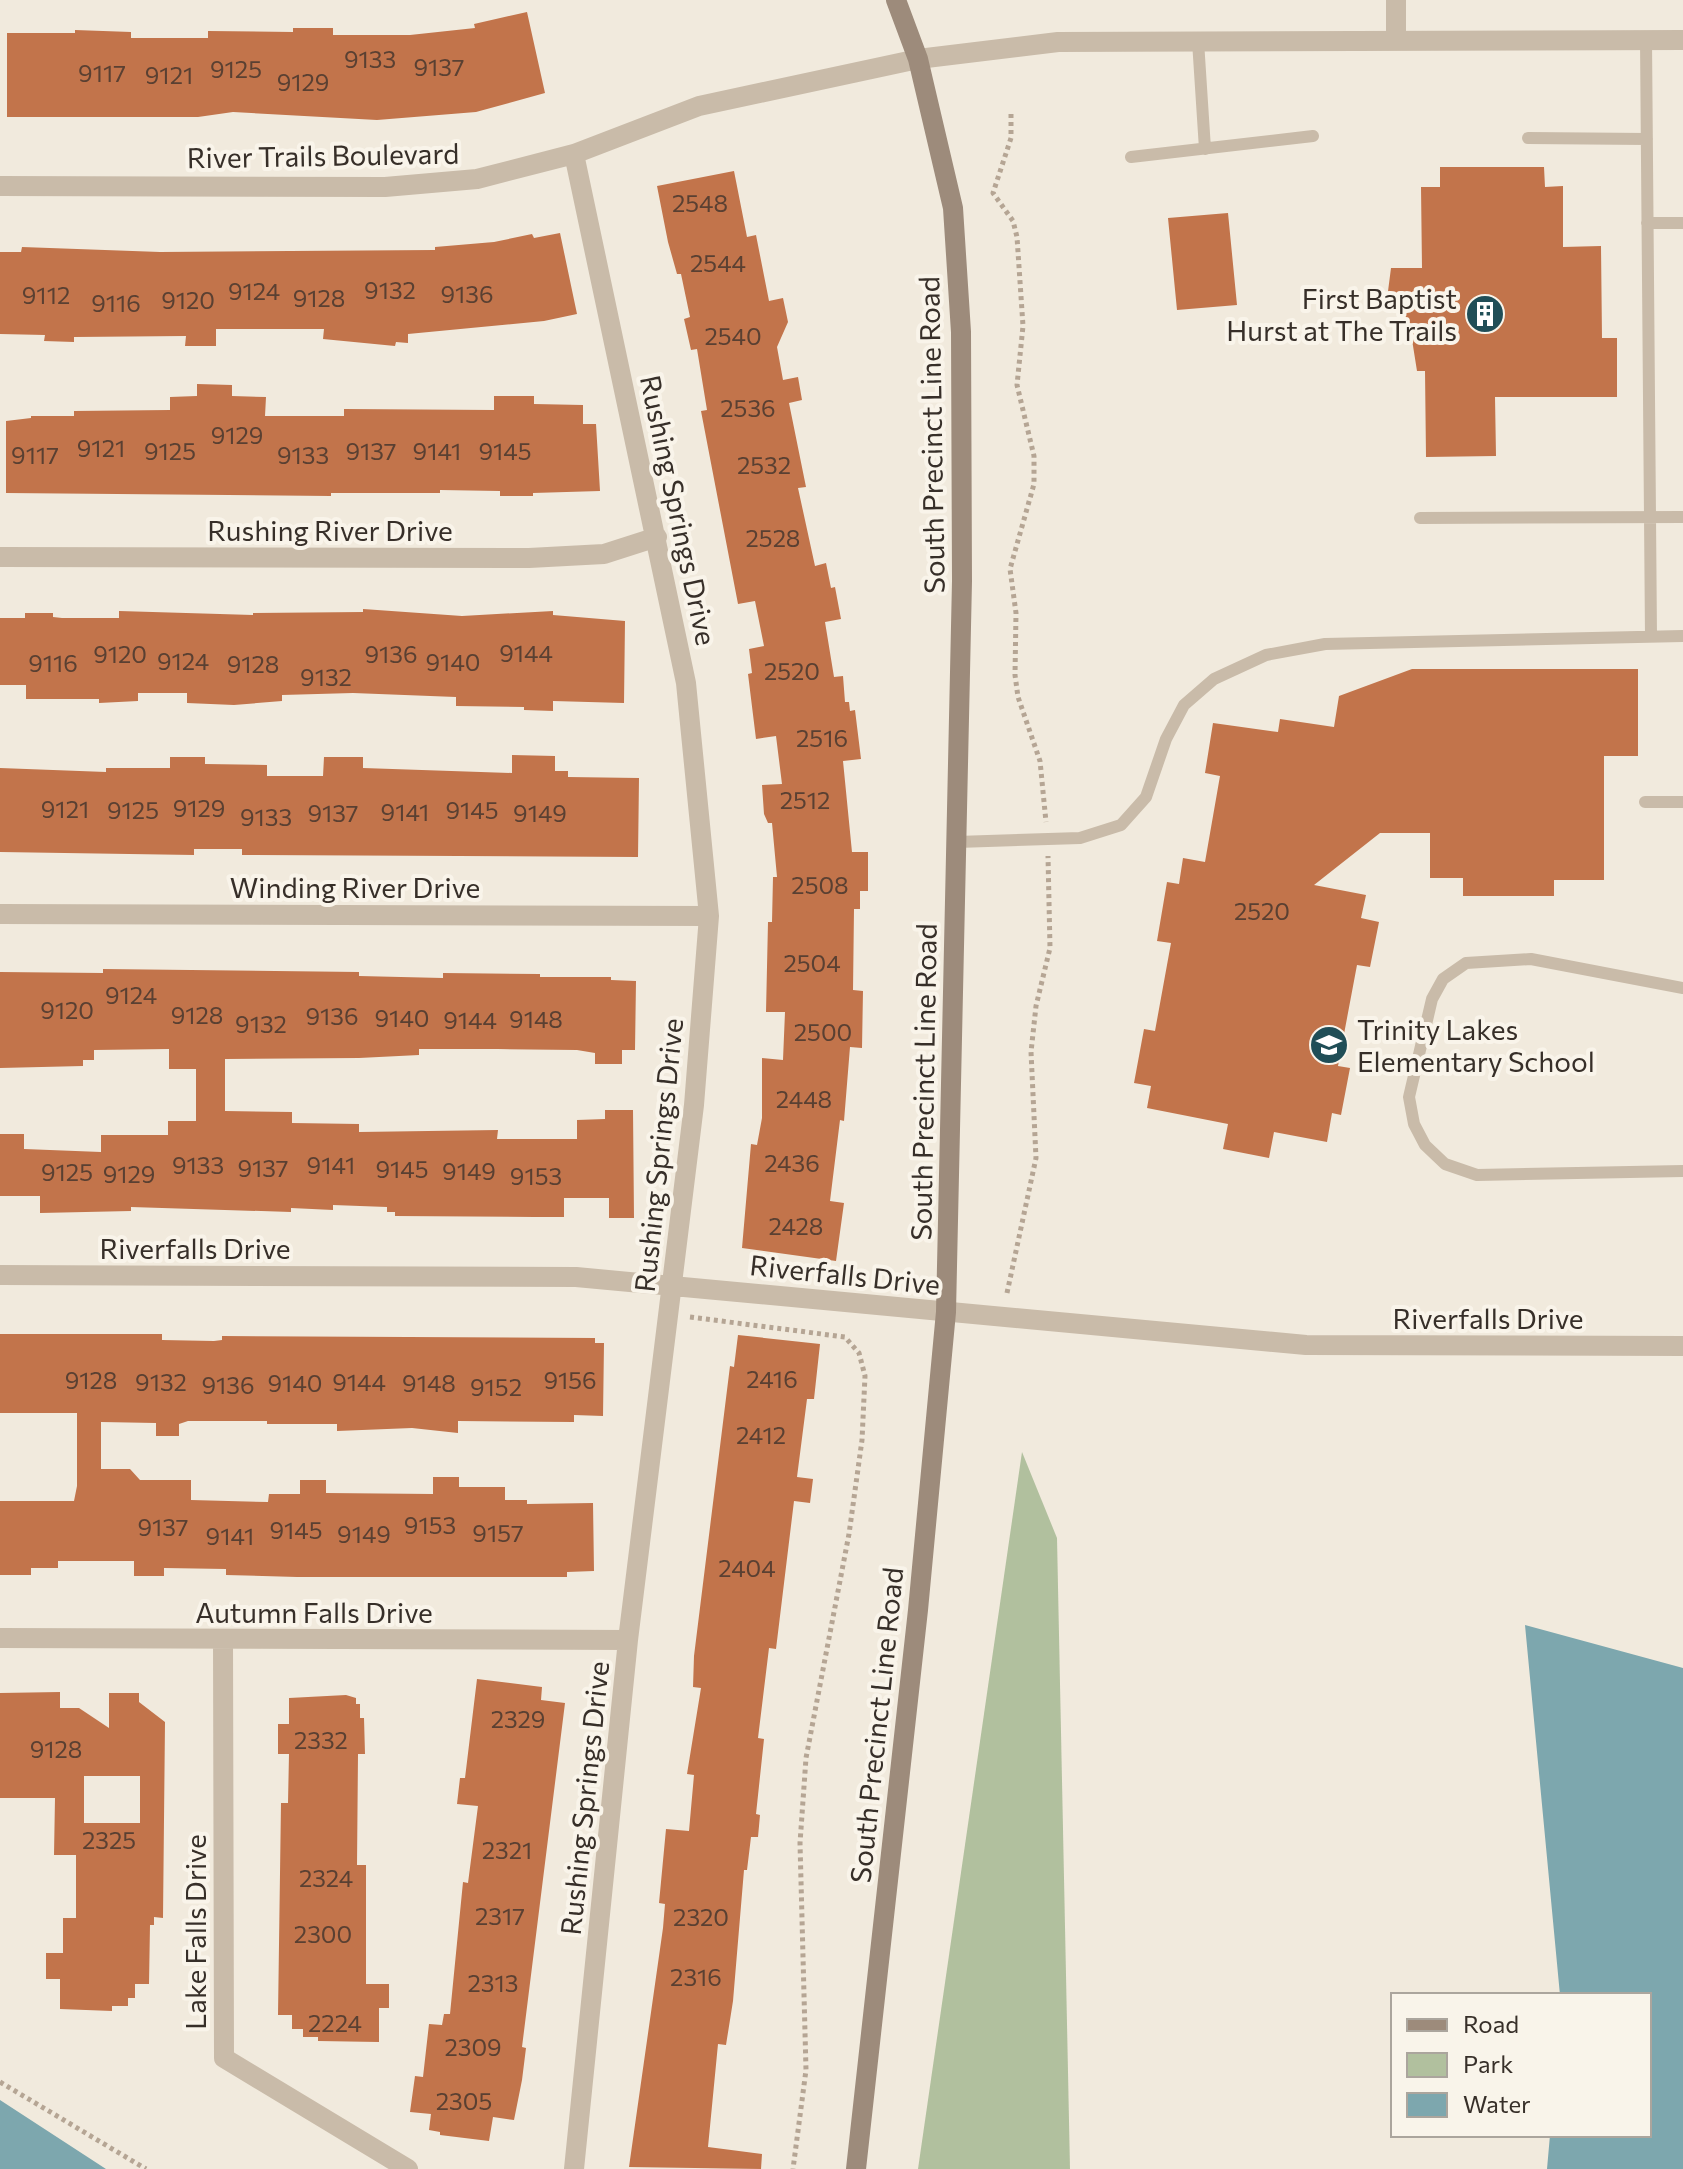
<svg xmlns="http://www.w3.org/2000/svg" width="1683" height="2169" font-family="Commissioner,sans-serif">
	<rect width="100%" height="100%" fill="#f1eadd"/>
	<path fill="#b1c09e" d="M1022 1452 1057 1538 1070 2169H918Z"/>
	<path fill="#7da7ae" d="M1525 1625 1683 1668V2169H1547L1550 2135H1649V1995H1560Z
		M0 2100 106 2169H0Z"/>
	<path fill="#c2744b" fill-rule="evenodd" d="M527 12 545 93 476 112 377 120 233 112 198 117H7V33H75V30L131 32V38H208V31L293 32V28H333V35H410L475 28 474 24Z
		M1440 167H1544L1545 187 1563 186V247L1601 246 1602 338H1617V397H1495L1496 456 1426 457 1425 371H1417L1410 327H1399V299H1387L1391 268H1422L1421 187H1440Z
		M734 171 747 237 756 235 769 301 783 298 788 322 777 347 783 380 798 377 802 400 789 403 806 487 798 488 815 566 826 563 831 588 835 587 841 619 825 622 834 677 843 676 845 702H849L850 711 855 710 861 759 843 761 852 852H868V891H860V909H854L853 990 863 991 862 1048 850 1047 844 1121 840 1120 830 1201 844 1203 836 1261 742 1248 751 1144 757 1145 762 1118V1058L783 1060 785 1012H766L768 922H772L773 877H777L772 823H768L764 814 762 785 782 784 776 736 756 739 748 674 752 673 749 649 764 646 755 601 738 604 701 411 707 410 697 349 691 350 684 319 690 317 681 274H677L668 242 657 186Z
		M1228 213 1237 305 1177 310 1168 218Z
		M560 233 577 314 544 321 408 334V343L396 342 395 346 323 339 324 329H216V346H185L186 336 74 337V342L44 341 45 335 0 334V252H21L22 247 160 252 435 250V247L494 242 532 234 534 238Z
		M197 384 232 385V396L266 397 265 416H344V409L494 410V396H534V404L583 405V424H596L600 491 533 493V496H500V491L440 490V493H331V496L6 493V421L31 418V416H74V411L170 410V397L197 396Z
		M363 609 462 616 553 611V615L625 621 624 703 553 701V711L524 710V707L456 706V697L353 693 282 695V701L234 705 187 703V693H138V701L99 703V699H26V685H0V618H25V613H53V617L62 618H119V611L253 615V613L363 612Z
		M1412 669H1638V756H1604V880H1554V896H1463V878H1430V833H1380L1314 885 1366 895 1361 918 1379 922 1370 967 1357 965 1338 1066 1350 1068 1341 1115 1332 1113 1327 1142 1274 1132 1269 1158 1223 1149 1228 1124 1147 1108 1151 1086 1134 1083 1144 1029 1155 1031 1171 943 1157 941 1167 882 1179 884 1183 858 1205 862 1220 776 1205 773 1213 723 1278 732 1280 719 1334 727 1339 696Z
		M512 755 555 756V771H568V777L639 778 638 857 242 855V849H194V855L0 852V768L106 772V768H170V757H205V764L267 765V776H323L324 757H363V768L512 773Z
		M103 969 359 972V976L443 978V973L540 974V977H611V980L636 981 635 1050H622V1064H595V1053L577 1050 498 1049H419V1055L359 1058 225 1059V1111L292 1112V1123L359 1124V1132L498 1130 497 1139H577V1120L605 1119V1110H633L634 1218H609V1198H564V1217H535L395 1216V1212H387V1207L333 1205V1210L291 1208V1212L131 1207V1211L40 1213V1196H0V1134H24V1149L101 1152V1135H168V1121H196V1069H169V1049L94 1050V1060H83V1066L0 1068V972L103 973Z
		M0 1334H162V1340L214 1341 222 1340V1336L595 1338V1343H604L603 1416 574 1415V1422L458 1421V1433L412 1428 337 1431V1424H267V1421H188L179 1424V1436H156V1423L101 1422V1469H130L140 1480H191V1500L268 1502 269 1494H300V1480H326V1493L433 1494V1477H459V1487H505V1500H527V1504L593 1503 594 1571 567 1572V1577H297L226 1575V1569L164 1568V1576H134V1561H58V1568H31V1575H0V1501H74L77 1486V1413H0Z
		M738 1335 820 1344 814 1399H807L797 1477 813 1479 810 1503 794 1501 776 1649 769 1648 758 1738 764 1739 756 1814 760 1815 758 1837H751L747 1870H744L733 2001 726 2045 718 2044 708 2147 762 2154 761 2169 629 2167 663 1928 665 1904 659 1903 666 1829 689 1831 694 1775 687 1774 701 1688 693 1687 694 1656 730 1366 734 1367Z
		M477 1679 542 1687 541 1700 565 1703 522 2047 526 2048 522 2080 514 2120 493 2117 489 2141 440 2135V2132L429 2130 431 2114 410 2112 415 2076 423 2077 429 2024 442 2025 444 2014H450L463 1882 468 1883 478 1806 457 1804 460 1778H465Z
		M60 1692V1708H79L109 1728V1693H139V1702L165 1722 163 1918 154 1917V1925H150L149 1984H135V1998H128V2006H112V2011L60 2009V1979H46V1953H63V1918H76V1855H54L55 1798H0V1693ZM84 1776H140V1823H84Z
		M346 1695 356 1698V1704H360V1718H364L365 1754H358L357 1865H366V1984H389V2008H379V2042L318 2041V2037H303V2029H292V2015H278L281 1803H288L289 1754H278V1724H289V1698Z"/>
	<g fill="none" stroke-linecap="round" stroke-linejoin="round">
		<path stroke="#b5a594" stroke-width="5" stroke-dasharray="4 4" stroke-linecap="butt" d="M1011 114V138L993 193 1013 221 1017 237 1023 326 1017 385 1034 456V484L1010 569 1016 613 1015 675 1018 697 1040 761 1046 822
			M1007 1293 1036 1158 1031 1052 1036 1006 1050 948 1048 856
			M690 1317 845 1337 859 1353 865 1376 862 1440 849 1534 806 1758 800 1843 806 2070 793 2169
			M0 2082 146 2169"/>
		<path stroke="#c9bba9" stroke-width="12" d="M1646 40 1651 636
			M1198 41 1205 149
			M1528 138 1647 139
			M1131 157 1313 136
			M1647 223H1683
			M1420 518 1683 517
			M1645 802H1683
			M957 842 1080 838 1121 825 1146 797 1166 739 1184 705 1214 679 1266 655 1325 644 1683 636
			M1683 988 1531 959 1466 963 1443 979 1432 999 1409 1097 1414 1124 1425 1145 1445 1164 1477 1175 1683 1171"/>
		<path stroke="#c9bba9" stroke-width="20" d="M1396 0V39
			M574 154 686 683 709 916 694 1105 628 1640 574 2169
			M0 186 385 187 477 179 574 154 699 106 918 59 1058 42 1683 40
			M0 557 529 558 604 554 657 537
			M0 914 709 916
			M0 1275 576 1277 1306 1345 1683 1346
			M0 1638 628 1640
			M223 1639 224 2058 408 2169"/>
		<path stroke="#9d8b7b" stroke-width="20" d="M856 2169 918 1610 946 1312 962 581 961 332 953 208 918 59 896 0"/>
	</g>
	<defs>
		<symbol id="building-disc" viewBox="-11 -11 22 22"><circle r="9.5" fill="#204e57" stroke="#f9f4ea"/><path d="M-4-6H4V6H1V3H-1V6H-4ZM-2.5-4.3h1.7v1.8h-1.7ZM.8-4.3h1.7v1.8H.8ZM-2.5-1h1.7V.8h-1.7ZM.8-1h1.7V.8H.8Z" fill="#fff"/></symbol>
		<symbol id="school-disc" viewBox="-11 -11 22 22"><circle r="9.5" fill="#204e57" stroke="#f9f4ea"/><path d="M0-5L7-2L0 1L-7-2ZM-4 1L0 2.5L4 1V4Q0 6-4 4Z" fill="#fff"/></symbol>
	</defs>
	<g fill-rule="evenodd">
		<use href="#building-disc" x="1463" y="292" width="44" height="44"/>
		<use href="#school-disc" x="1307" y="1023" width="44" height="44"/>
	</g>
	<g text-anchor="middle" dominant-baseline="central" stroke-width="8" stroke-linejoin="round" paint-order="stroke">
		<g font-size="24" fill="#5a4032">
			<text x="370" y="58">9133</text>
			<text x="439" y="66">9137</text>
			<text x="236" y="68">9125</text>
			<text x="102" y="72">9117</text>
			<text x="169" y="74">9121</text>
			<text x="303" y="81">9129</text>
			<text x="700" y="202">2548</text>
			<text x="718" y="262">2544</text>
			<text x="390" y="289">9132</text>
			<text x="254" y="290">9124</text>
			<text x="467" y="293">9136</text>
			<text x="46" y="294">9112</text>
			<text x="319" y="297">9128</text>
			<text x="188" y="299">9120</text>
			<text x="116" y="302">9116</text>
			<text x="733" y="335">2540</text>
			<text x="748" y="407">2536</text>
			<text x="237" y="434">9129</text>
			<text x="101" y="447">9121</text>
			<text x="170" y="450">9125</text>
			<text x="371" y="450">9137</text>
			<text x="437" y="450">9141</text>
			<text x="505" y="450">9145</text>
			<text x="35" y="454">9117</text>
			<text x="303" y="454">9133</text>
			<text x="764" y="464">2532</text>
			<text x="773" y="537">2528</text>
			<text x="526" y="652">9144</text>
			<text x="120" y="653">9120</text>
			<text x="391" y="653">9136</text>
			<text x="183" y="660">9124</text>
			<text x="453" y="661">9140</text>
			<text x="53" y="662">9116</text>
			<text x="253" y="663">9128</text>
			<text x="792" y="670">2520</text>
			<text x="326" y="676">9132</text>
			<text x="822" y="737">2516</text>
			<text x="805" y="799">2512</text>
			<text x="199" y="807">9129</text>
			<text x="65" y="808">9121</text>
			<text x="133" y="809">9125</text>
			<text x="472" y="809">9145</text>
			<text x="405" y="811">9141</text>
			<text x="333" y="812">9137</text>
			<text x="540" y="812">9149</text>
			<text x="266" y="816">9133</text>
			<text x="820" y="884">2508</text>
			<text x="1262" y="910">2520</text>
			<text x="812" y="962">2504</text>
			<text x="131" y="994">9124</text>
			<text x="67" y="1009">9120</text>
			<text x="197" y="1014">9128</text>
			<text x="332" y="1015">9136</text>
			<text x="402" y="1017">9140</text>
			<text x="536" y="1018">9148</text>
			<text x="470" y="1019">9144</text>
			<text x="261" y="1023">9132</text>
			<text x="823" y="1031">2500</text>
			<text x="804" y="1098">2448</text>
			<text x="792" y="1162">2436</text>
			<text x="198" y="1164">9133</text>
			<text x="331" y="1164">9141</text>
			<text x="263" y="1167">9137</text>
			<text x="402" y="1168">9145</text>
			<text x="469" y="1170">9149</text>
			<text x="67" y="1171">9125</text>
			<text x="129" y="1173">9129</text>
			<text x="536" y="1175">9153</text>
			<text x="796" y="1225">2428</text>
			<text x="772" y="1378">2416</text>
			<text x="91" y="1379">9128</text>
			<text x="570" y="1379">9156</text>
			<text x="161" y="1381">9132</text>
			<text x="359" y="1381">9144</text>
			<text x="295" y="1382">9140</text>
			<text x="429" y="1382">9148</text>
			<text x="228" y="1384">9136</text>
			<text x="496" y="1386">9152</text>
			<text x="761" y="1434">2412</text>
			<text x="430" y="1524">9153</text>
			<text x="163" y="1526">9137</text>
			<text x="296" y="1529">9145</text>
			<text x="498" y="1532">9157</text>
			<text x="364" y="1533">9149</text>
			<text x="230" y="1535">9141</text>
			<text x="747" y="1567">2404</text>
			<text x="518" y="1718">2329</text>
			<text x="321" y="1739">2332</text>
			<text x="56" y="1748">9128</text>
			<text x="109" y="1839">2325</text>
			<text x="507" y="1849">2321</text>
			<text x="326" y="1877">2324</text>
			<text x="500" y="1915">2317</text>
			<text x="701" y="1916">2320</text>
			<text x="323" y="1933">2300</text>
			<text x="696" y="1976">2316</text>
			<text x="493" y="1982">2313</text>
			<text x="335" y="2022">2224</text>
			<text x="473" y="2046">2309</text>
			<text x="464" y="2100">2305</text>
		</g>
		<g font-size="28" fill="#372f29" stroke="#f9f4ea">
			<text transform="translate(323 155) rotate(-1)">River Trails Boulevard</text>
			<text transform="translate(931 435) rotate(-91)">South Precinct Line Road</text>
			<text transform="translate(679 510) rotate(78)">Rushing Springs Drive</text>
			<text x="330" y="530">Rushing River Drive</text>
			<text x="355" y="887">Winding River Drive</text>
			<text transform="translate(923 1082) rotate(-89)">South Precinct Line Road</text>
			<text transform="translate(658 1155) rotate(-84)">Rushing Springs Drive</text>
			<text x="195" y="1248">Riverfalls Drive</text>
			<text transform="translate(845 1274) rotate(6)">Riverfalls Drive</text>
			<text x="1488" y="1318">Riverfalls Drive</text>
			<text x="314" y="1612">Autumn Falls Drive</text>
			<text transform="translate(876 1725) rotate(-84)">South Precinct Line Road</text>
			<text transform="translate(584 1798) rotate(-84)">Rushing Springs Drive</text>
			<text transform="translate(195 1932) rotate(-90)">Lake Falls Drive</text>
		</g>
		<g font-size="28" fill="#372f29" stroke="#f9f4ea" text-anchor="end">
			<text x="1457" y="298">First Baptist<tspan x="1457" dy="32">Hurst at The Trails</tspan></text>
			<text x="1357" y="1029" text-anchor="start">Trinity Lakes<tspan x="1357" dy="32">Elementary School</tspan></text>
		</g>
	</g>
	<rect x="1391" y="1993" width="260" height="144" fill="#f9f4ea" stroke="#aba59d" stroke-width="2"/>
	<rect x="1407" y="2019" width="40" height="12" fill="#9d8b7b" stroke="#aba59d" stroke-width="2"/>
	<text x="1463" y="2033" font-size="24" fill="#372f29">Road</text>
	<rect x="1407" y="2053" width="40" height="24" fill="#b1c09e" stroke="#aba59d" stroke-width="2"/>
	<text x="1463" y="2073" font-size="24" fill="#372f29">Park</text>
	<rect x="1407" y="2093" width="40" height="24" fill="#7da7ae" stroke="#aba59d" stroke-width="2"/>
	<text x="1463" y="2113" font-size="24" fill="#372f29">Water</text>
</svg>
